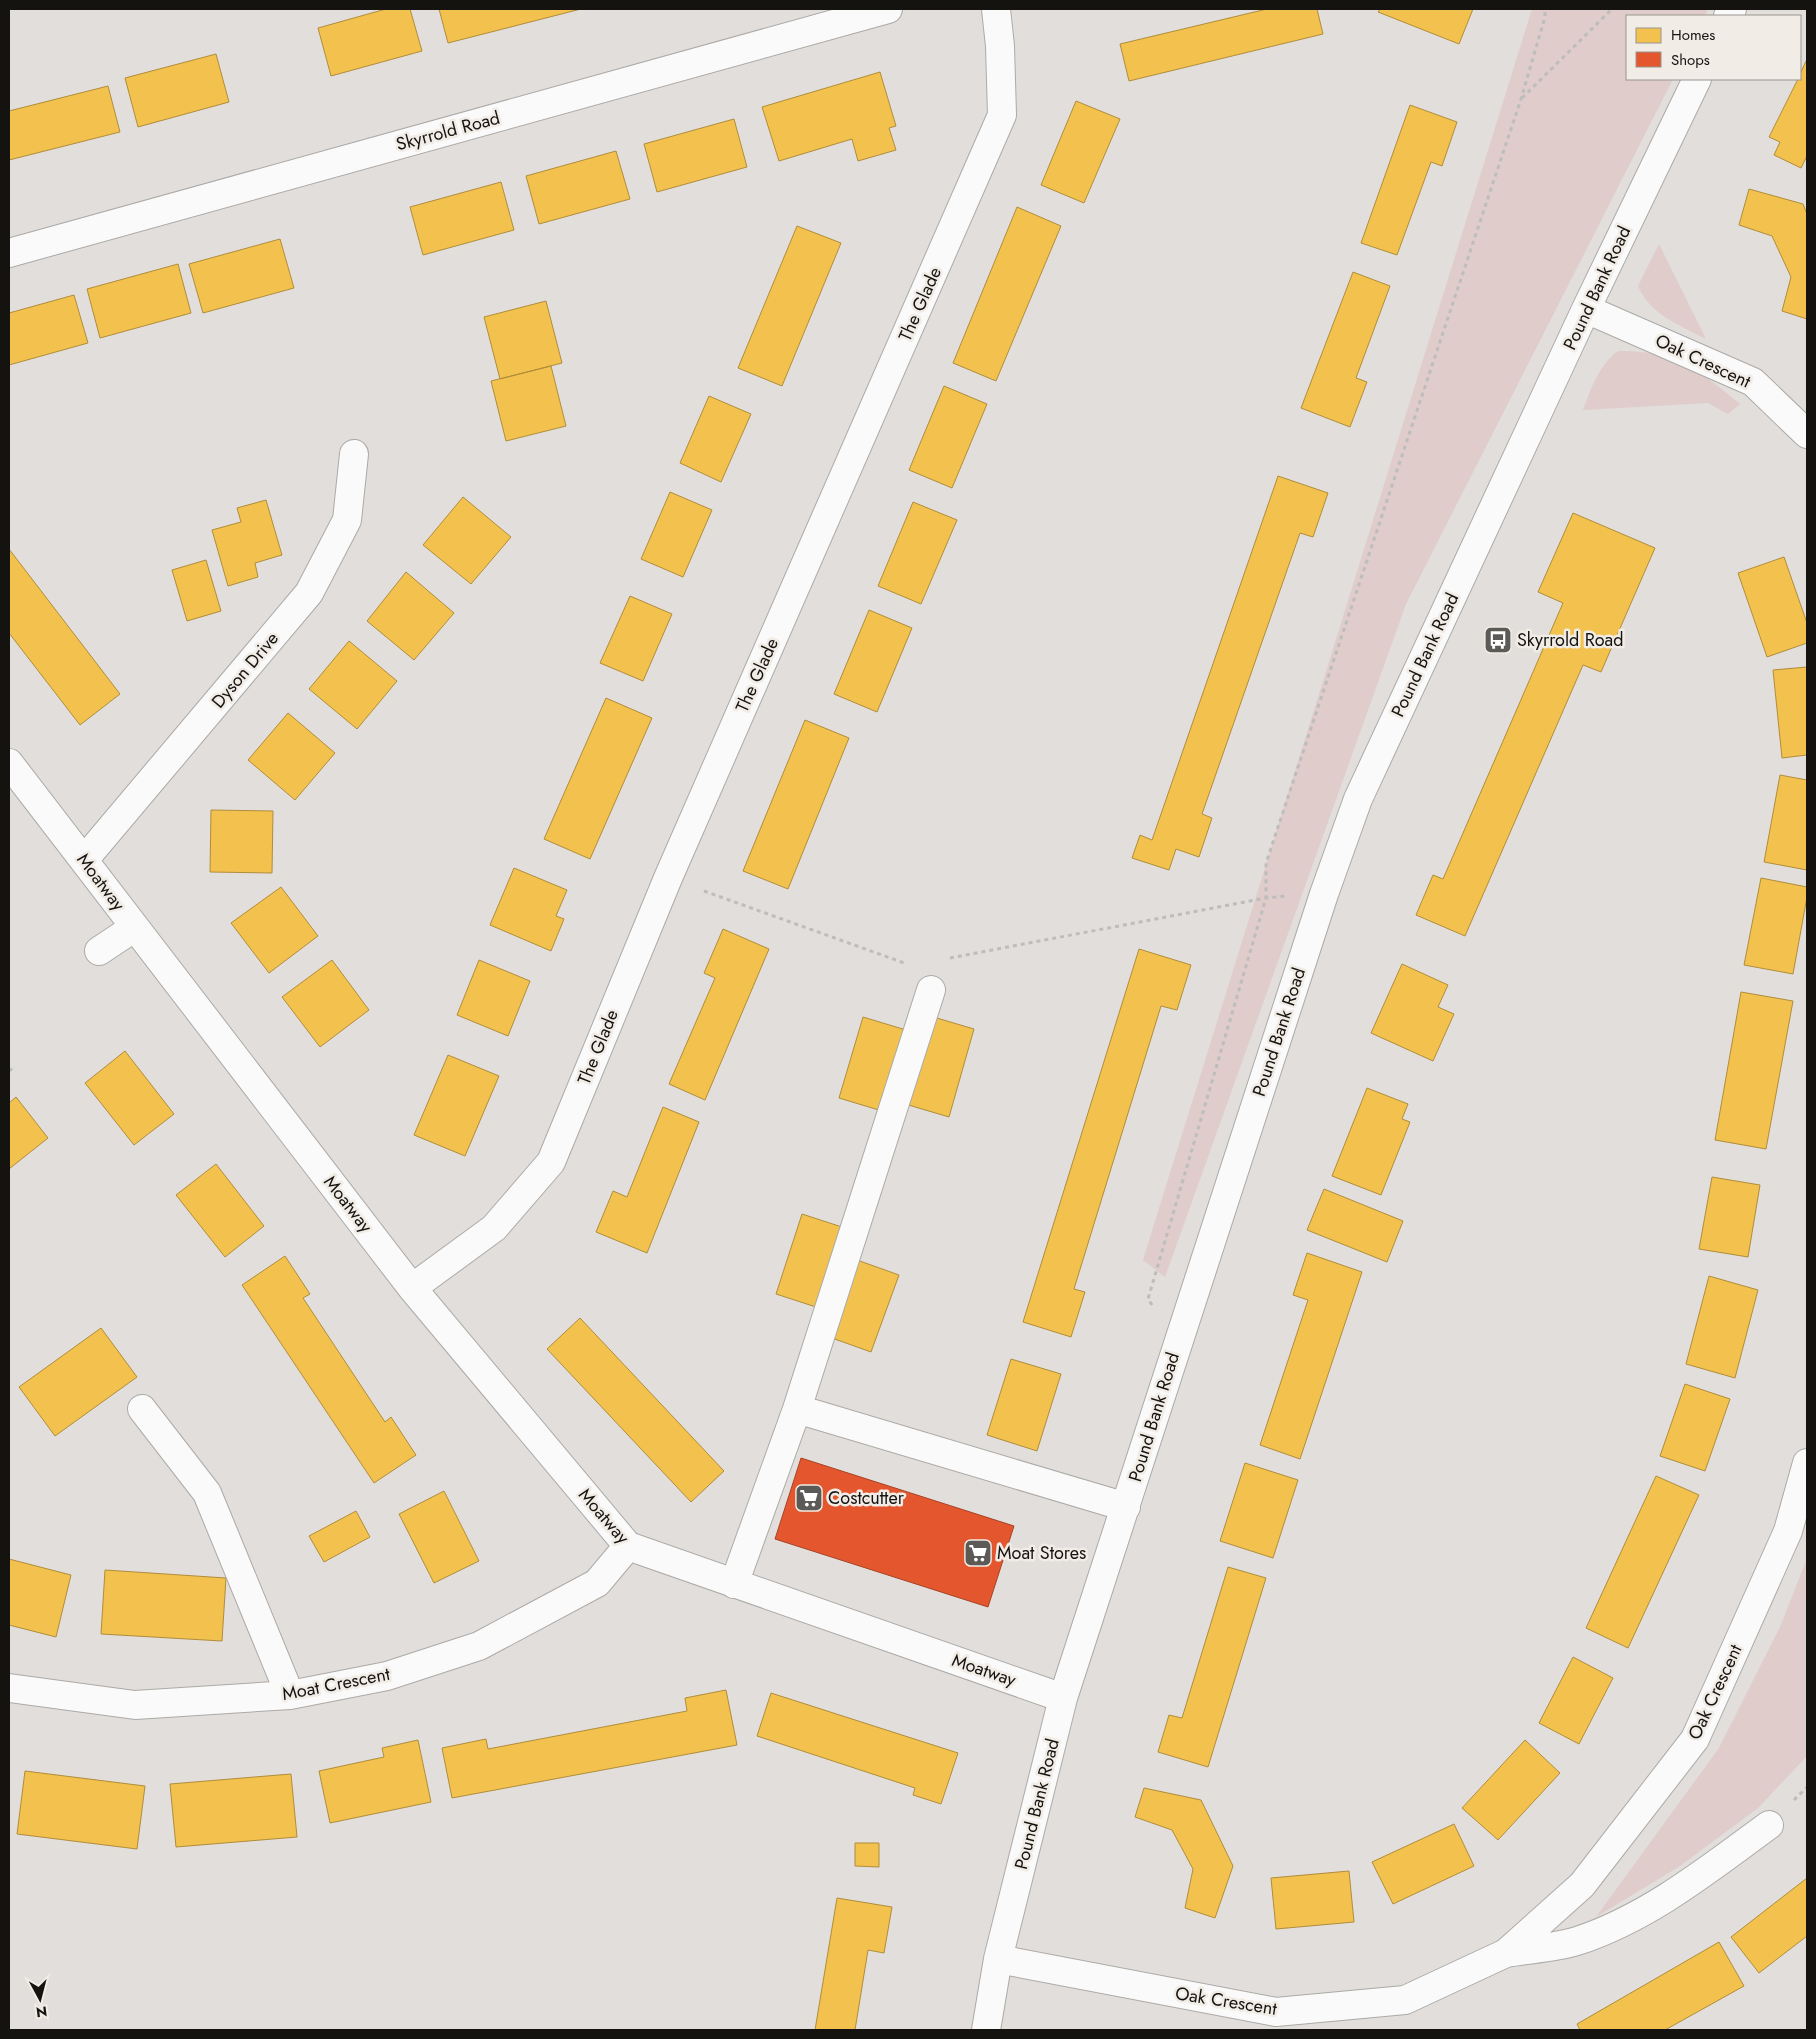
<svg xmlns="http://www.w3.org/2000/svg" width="1816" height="2039" font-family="Jost,sans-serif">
	<rect width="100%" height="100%" fill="#e1dedb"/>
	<path fill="#dfcccb" d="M1532 9H1708L1705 16H1627V79H1673L1406 604 1165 1277 1143 1260Z
		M1659 244 1706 339C1680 325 1650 315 1638 286Z
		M1618 351C1673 350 1699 370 1740 404L1728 414 1708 403 1583 410C1591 389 1599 365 1618 351Z
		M1807 1558V1756L1758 1808 1680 1866 1596 1917 1719 1748 1781 1625Z"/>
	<path fill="#f2c14e" stroke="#b08d3b" d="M386 9H410L422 51 331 76 318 28Z
		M439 9H581L448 43Z
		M1267 9H1317L1323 34 1129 81 1120 44Z
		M1380 9H1473L1459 44 1378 12Z
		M216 54 229 102 138 127 125 78Z
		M1807 59V156L1801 168 1774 155 1780 142 1769 137 1798 79H1800V74Z
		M880 72 896 126 889 128 896 150 858 161 852 139 779 161 762 107Z
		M108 86 120 132 9 160V111Z
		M1076 101 1120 119 1084 203 1041 185Z
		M1410 105 1457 122 1442 166 1431 162 1397 255 1361 243Z
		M734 119 747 167 657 192 644 144Z
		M616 151 630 199 539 224 526 176Z
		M501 182 514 230 423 255 410 207Z
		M1749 189 1803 204 1807 214V319L1782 311 1791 277 1772 236 1739 225Z
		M1017 207 1061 226 996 381 953 363Z
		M797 226 841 243 782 386 738 368Z
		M280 239 294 288 203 313 189 264Z
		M178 264 191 313 100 338 87 289Z
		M1353 272 1390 286 1356 378 1367 382 1350 427 1301 408Z
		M74 295 88 343 9 365V313Z
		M546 301 562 363 500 379 484 317Z
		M551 366 566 426 506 441 491 381Z
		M944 386 987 404 952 488 909 470Z
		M709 396 751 414 721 482 680 463Z
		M1278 476 1328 493 1313 537 1300 533 1202 814 1212 818 1199 857 1176 849 1169 870 1132 858 1140 835 1152 840Z
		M670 492 712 510 683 577 641 559Z
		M463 497 511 537 471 584 423 545Z
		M266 500 282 555 255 563 258 577 228 586 212 530 241 522 237 508Z
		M913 502 957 520 921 604 878 586Z
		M1573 513 1655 548 1601 672 1583 665 1465 936 1416 915 1433 875 1443 879 1563 603 1538 592Z
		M9 549 120 694 80 725 9 633Z
		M1784 557 1807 623V643L1767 657 1738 573Z
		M206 560 221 611 187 621 172 570Z
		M406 572 454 613 414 660 367 621Z
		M630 596 672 614 643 681 600 663Z
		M869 610 912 628 877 712 834 694Z
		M349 641 397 681 357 729 309 689Z
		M1807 667V755L1782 758 1773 670Z
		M606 698 652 718 590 859 544 839Z
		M288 713 335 753 295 800 248 760Z
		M805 720 849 738 788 889 743 871Z
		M1780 775 1807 780V870L1764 862Z
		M211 810 273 811 272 873 210 872Z
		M514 868 567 890 556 916 564 919 551 951 490 925Z
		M1761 878 1807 887V897L1793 974 1744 965Z
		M281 887 318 936 269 973 231 923Z
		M723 929 769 949 705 1100 669 1084 715 978 704 973Z
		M1139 949 1191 965 1177 1010 1161 1006 1074 1289 1085 1292 1071 1337 1023 1322Z
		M332 960 369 1010 320 1047 282 997Z
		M479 960 530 981 508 1036 457 1015Z
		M1402 964 1448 985 1438 1007 1454 1014 1433 1061 1371 1033Z
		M1741 992 1793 1001 1766 1149 1715 1140Z
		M930 1016 974 1029 949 1117 905 1104Z
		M863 1017 906 1030 882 1111 839 1098Z
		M125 1051 174 1114 134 1145 85 1083Z
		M448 1055 499 1076 465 1156 414 1135Z
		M1367 1088 1408 1104 1402 1119 1410 1122 1381 1195 1332 1176Z
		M16 1097 48 1138 9 1169V1103Z
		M663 1107 699 1122 647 1253 596 1232 613 1191 627 1197Z
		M216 1164 264 1226 225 1257 176 1195Z
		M1712 1177 1760 1185 1748 1257 1699 1249Z
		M1324 1189 1403 1221 1387 1262 1307 1230Z
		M802 1214 845 1228 819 1308 776 1294Z
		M1307 1253 1362 1272 1300 1459 1260 1445 1308 1300 1293 1295Z
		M285 1256 310 1294 303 1298 385 1422 391 1417 416 1455 374 1483 242 1285Z
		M857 1260 899 1275 871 1352 829 1337Z
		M1709 1276 1758 1290 1735 1378 1686 1364Z
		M580 1318 724 1471 691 1502 547 1349Z
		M101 1328 137 1377 55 1436 19 1387Z
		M1011 1359 1061 1374 1037 1451 987 1435Z
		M1685 1384 1730 1399 1705 1471 1660 1456Z
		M1245 1463 1298 1480 1273 1558 1220 1541Z
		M1656 1476 1699 1495 1628 1648 1586 1628Z
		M444 1491 479 1561 434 1583 399 1514Z
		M356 1511 370 1537 324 1562 309 1536Z
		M9 1559 71 1575 56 1637 9 1625Z
		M1228 1567 1266 1578 1208 1767 1158 1752 1169 1715 1182 1718Z
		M105 1570 226 1578 222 1641 101 1634Z
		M1573 1657 1613 1678 1579 1744 1539 1723Z
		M726 1690 737 1745 452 1798 442 1748 486 1739 488 1749 687 1711 685 1698Z
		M771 1693 958 1753 941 1804 913 1795 915 1788 757 1736Z
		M418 1740 431 1802 330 1823 319 1771 384 1757 382 1748Z
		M1525 1740 1560 1773 1498 1840 1462 1808Z
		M25 1771 145 1786 137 1849 17 1834Z
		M291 1774 297 1837 176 1847 170 1784Z
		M1144 1788 1201 1800 1233 1866 1215 1918 1185 1908 1193 1869 1172 1830 1135 1817Z
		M1454 1824 1474 1866 1393 1904 1372 1862Z
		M855 1843H879V1867L855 1866Z
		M1349 1871 1354 1922 1276 1929 1271 1878Z
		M1807 1878V1936L1759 1973 1731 1937Z
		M837 1898 892 1907 884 1953 868 1950 855 2030H815Z
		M1719 1942 1744 1986 1665 2030H1580L1577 2024Z"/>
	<path fill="#e4572e" stroke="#a64325" d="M801 1458 1014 1526 988 1607 775 1539Z"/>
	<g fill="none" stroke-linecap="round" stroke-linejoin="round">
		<defs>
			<path id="minor" d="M1728 16 1732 9
				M9 253 888 9
				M1586 309 1753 382 1807 434
				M9 763 412 1288 628 1546 1063 1698
				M84 860 309 593 347 520 354 454
				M99 951 135 927
				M412 1288 494 1228 551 1162 668 878 1002 115 1000 46 996 9
				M142 1409 207 1493 290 1695
				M797 1409 1126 1507
				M734 1584 797 1409 931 990
				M9 1688 135 1705 290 1695 387 1676 479 1646 597 1583 628 1546
				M1506 1953C1529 1949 1555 1948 1577 1941 1648 1918 1709 1869 1769 1825
				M998 1959 1276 2012 1405 2000 1506 1953 1582 1885 1695 1739 1788 1531 1807 1463
				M986 2030 998 1959 1063 1698 1324 894 1358 799 1586 309 1697 79"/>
		</defs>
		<use href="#minor" stroke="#acaaa7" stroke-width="30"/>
		<path stroke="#bebdbc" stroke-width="3" stroke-dasharray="4 4" stroke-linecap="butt" d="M1522 98 1612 9
			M704 891 907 964
			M950 958 1266 898 1286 896
			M9 1071 13 1068
			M1152 1305 1148 1299 1266 898V863L1521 99 1545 17V9
			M1794 1800 1807 1787"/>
		<use href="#minor" stroke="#fafafa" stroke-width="28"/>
	</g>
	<defs>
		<symbol id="bus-square" viewBox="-11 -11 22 22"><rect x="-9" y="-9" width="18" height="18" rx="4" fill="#5c5a57" stroke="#f1ece5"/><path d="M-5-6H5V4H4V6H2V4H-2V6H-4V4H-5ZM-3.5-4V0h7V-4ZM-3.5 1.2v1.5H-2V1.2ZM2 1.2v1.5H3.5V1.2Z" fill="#fff"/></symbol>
		<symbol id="supermarket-square" viewBox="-11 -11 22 22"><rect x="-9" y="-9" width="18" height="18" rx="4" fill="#5c5a57" stroke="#f1ece5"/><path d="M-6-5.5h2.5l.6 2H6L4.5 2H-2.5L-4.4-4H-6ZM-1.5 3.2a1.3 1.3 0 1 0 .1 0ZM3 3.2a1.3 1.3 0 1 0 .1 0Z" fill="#fff"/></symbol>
	</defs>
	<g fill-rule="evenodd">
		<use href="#bus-square" x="1482" y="624" width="32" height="32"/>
		<use href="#supermarket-square" x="793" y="1482" width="32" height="32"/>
		<use href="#supermarket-square" x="962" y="1537" width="32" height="32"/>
	</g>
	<g text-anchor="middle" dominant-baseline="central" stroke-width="5" stroke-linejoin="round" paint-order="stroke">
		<g font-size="18" fill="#151310" stroke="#f1ece5">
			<text transform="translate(448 131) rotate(-15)">Skyrrold Road</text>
			<text transform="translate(1597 288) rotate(-65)">Pound Bank Road</text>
			<text transform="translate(920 304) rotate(-66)">The Glade</text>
			<text transform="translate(1703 361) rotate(25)">Oak Crescent</text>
			<text transform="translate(1425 655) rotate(-65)">Pound Bank Road</text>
			<text transform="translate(245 670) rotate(-50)">Dyson Drive</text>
			<text transform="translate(757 675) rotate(-66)">The Glade</text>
			<text transform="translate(101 882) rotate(53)">Moatway</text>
			<text transform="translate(1279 1032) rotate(-72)">Pound Bank Road</text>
			<text transform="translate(598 1047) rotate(-68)">The Glade</text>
			<text transform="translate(348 1204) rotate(52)">Moatway</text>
			<text transform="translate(1154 1417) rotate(-73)">Pound Bank Road</text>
			<text transform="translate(604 1516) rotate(49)">Moatway</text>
			<text transform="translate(984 1670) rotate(19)">Moatway</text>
			<text transform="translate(336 1684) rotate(-11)">Moat Crescent</text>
			<text transform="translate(1715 1692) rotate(-65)">Oak Crescent</text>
			<text transform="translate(1037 1804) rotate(-76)">Pound Bank Road</text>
			<text transform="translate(1226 2001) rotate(9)">Oak Crescent</text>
		</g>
		<g font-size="18" fill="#151310" stroke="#f1ece5" text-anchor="start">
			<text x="1517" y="640">Skyrrold Road</text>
			<text x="828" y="1498">Costcutter</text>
			<text x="997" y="1553">Moat Stores</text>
		</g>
	</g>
	<rect width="1816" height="2039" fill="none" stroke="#151310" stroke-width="20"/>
	<rect x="1626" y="15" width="175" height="65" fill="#f1ece5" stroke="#999590"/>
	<rect x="1636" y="28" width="25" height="15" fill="#f2c14e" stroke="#999590"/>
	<text x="1671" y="40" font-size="15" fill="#151310">Homes</text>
	<rect x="1636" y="52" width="25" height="15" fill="#e4572e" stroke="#999590"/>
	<text x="1671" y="65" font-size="15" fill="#151310">Shops</text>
	<g transform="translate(40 1999) rotate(173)" stroke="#f1ece5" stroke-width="4" paint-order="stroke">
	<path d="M0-4L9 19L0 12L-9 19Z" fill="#151310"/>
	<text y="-8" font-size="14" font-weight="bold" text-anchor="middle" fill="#151310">N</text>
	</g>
</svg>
